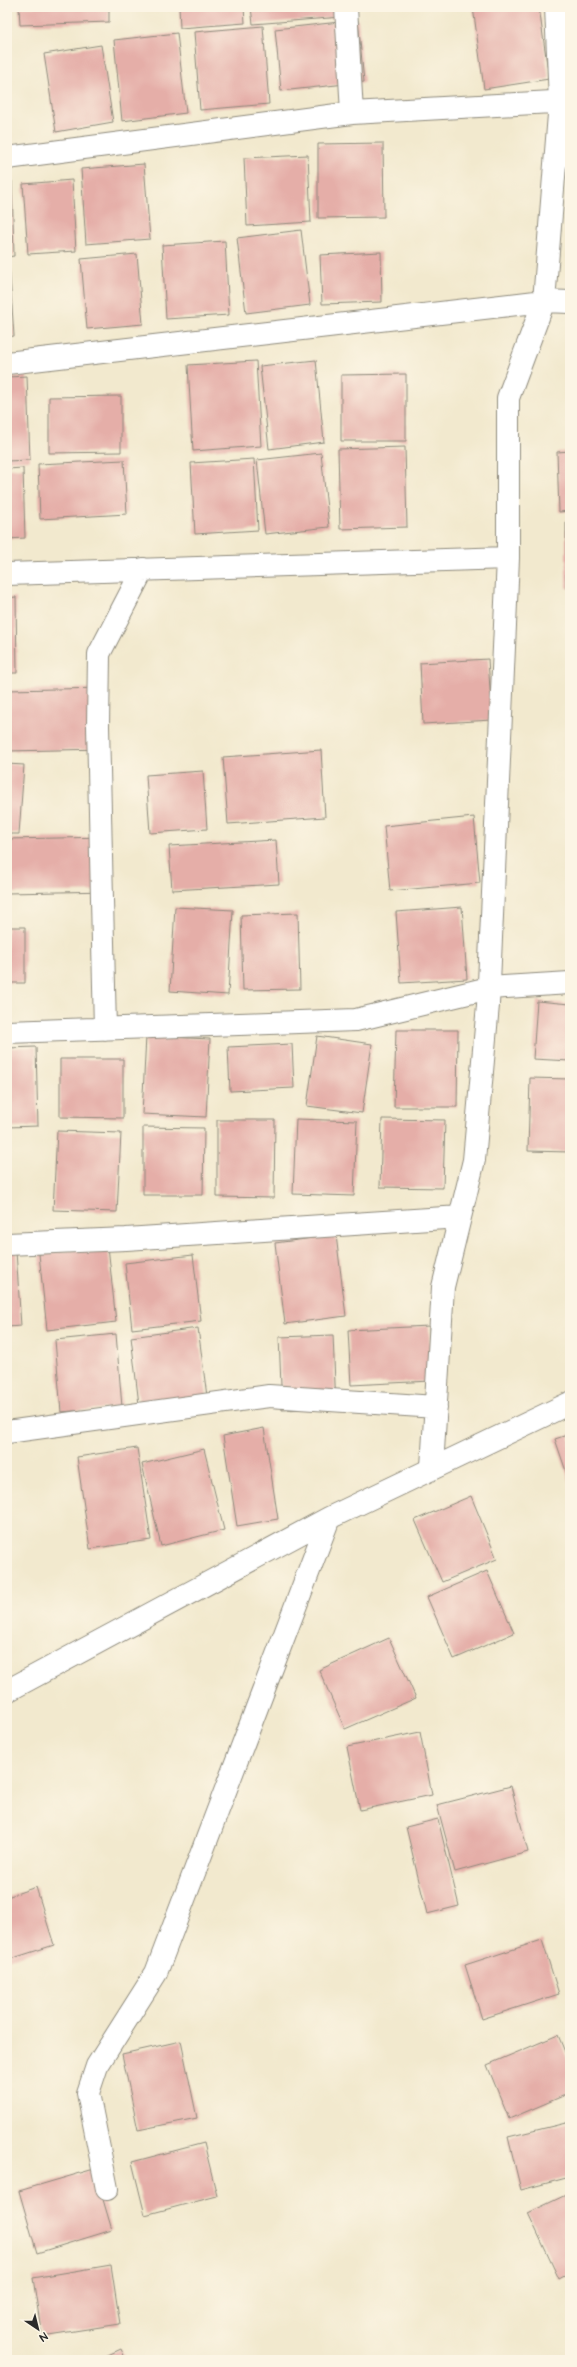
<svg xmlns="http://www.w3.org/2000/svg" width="577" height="2367" font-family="'Architects Daughter',sans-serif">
	<rect width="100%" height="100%" fill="#fcf5e5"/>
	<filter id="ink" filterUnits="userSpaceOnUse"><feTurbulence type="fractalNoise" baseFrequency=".025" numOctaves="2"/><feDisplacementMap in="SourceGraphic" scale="8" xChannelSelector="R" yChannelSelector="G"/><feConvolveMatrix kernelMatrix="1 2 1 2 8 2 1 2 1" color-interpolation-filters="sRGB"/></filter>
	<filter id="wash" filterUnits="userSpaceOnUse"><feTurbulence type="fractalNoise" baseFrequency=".012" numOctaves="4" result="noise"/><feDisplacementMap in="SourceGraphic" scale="16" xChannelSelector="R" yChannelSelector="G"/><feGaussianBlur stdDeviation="0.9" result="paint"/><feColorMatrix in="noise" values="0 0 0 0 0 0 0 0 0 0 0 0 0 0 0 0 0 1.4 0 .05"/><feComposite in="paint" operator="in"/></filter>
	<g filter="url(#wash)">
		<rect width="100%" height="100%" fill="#f2e9ce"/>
		<g id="blocks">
			<path fill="#e5aea8" d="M19 7H109V22L20 25Z
				M179 7H244L245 23 180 28Z
				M251 7H341L342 17 253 24Z
				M473 7H539L549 79 484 89Z
				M358 20 364 82 281 91 275 29Z
				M263 26 269 104 200 110 194 32Z
				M177 33 186 113 122 121 114 40Z
				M101 45 113 122 56 132 44 54Z
				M383 143 384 217 318 218V144Z
				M308 155 311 222 247 226 244 158Z
				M144 164 150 239 86 244 81 169Z
				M72 180 76 251 28 254 23 184Z
				M7 181H12L14 256 7 257Z
				M301 230 310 305 246 313 237 238Z
				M225 241 229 315 166 319 162 245Z
				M381 252 382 302 322 304 320 255Z
				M137 254 143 324 87 329 81 259Z
				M7 262H9L14 336 7 337Z
				M316 360 324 442 269 449 260 366Z
				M256 361 261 446 193 451 188 365Z
				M406 374V441H341V375Z
				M27 376 30 460 7 461V377Z
				M121 396V452L49 453V397Z
				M405 447 407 527 340 529 338 449Z
				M570 451V511L559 512 557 452Z
				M321 453 329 527 265 534 257 460Z
				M254 459 258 530 195 534 191 463Z
				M124 460 127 514 40 519 38 464Z
				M23 468 25 538 7 539V469Z
				M566 522H570V588H566Z
				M16 597 17 673H7V598Z
				M488 659 492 720 423 724 420 663Z
				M106 688 107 749 7 751V690Z
				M321 750 325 817 228 824 223 757Z
				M7 764 24 765 19 834H7Z
				M203 771 207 829 150 833 146 775Z
				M474 817 480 883 390 891 384 826Z
				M109 837 110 891 7 893V839Z
				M276 840 279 884 172 890 169 846Z
				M175 907 233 910 228 995 170 991Z
				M462 907 467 979 401 983 396 912Z
				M298 913 300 989 243 990 241 915Z
				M7 927H25V983H7Z
				M537 1001 570 1004V1061L533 1059Z
				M396 1030H458L457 1107H394Z
				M146 1036 210 1039 206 1117 142 1114Z
				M317 1036 372 1044 362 1113 307 1106Z
				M292 1044 294 1088 230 1091 228 1047Z
				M36 1047 38 1126 7 1127V1048Z
				M60 1059H123V1118L60 1117Z
				M530 1078 570 1079V1152L528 1151Z
				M296 1119 357 1121 354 1196 293 1194Z
				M382 1119 445 1120 443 1188 380 1187Z
				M217 1120H275L274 1198 217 1197Z
				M143 1127 204 1128 203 1195H143Z
				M57 1131 121 1133 117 1212 53 1210Z
				M336 1235 346 1316 285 1324 275 1243Z
				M108 1246 116 1322 47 1330 39 1254Z
				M16 1251 21 1326 7 1327V1252Z
				M193 1255 201 1321 132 1329 125 1263Z
				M429 1326 431 1381 351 1385 348 1330Z
				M198 1328 208 1404 140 1413 131 1337Z
				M116 1334 122 1407 61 1412 55 1340Z
				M333 1335 336 1408 282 1410 279 1337Z
				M264 1428 278 1519 237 1526 223 1436Z
				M570 1434V1483L555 1439Z
				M137 1448 151 1540 90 1549 77 1457Z
				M204 1449 224 1530 161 1546 142 1464Z
				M471 1496 497 1559 442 1582 415 1520Z
				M487 1571 514 1633 454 1659 427 1597Z
				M389 1638 416 1698 345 1729 319 1670Z
				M420 1732 432 1795 360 1810 347 1747Z
				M511 1786 528 1852 455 1872 437 1805Z
				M438 1819 459 1906 427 1914 406 1827Z
				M36 1887 54 1945 7 1960V1897Z
				M542 1940 559 1994 482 2019 465 1965Z
				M558 2035 570 2064V2093L509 2119 487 2065Z
				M181 2041 197 2118 138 2130 122 2054Z
				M570 2122V2177L521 2190 508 2137Z
				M204 2143 217 2196 145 2215 132 2162Z
				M94 2169 112 2230 37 2253 19 2191Z
				M570 2193V2273L559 2279 528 2213Z
				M111 2265 120 2324 42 2336 33 2278Z
				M121 2349 126 2360H97Z"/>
		</g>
	</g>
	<g filter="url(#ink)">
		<use href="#blocks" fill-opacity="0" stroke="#8e8a7c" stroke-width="1"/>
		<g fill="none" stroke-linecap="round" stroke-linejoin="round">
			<defs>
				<path id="street" d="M346 7 352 113
					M7 158 352 113 570 101
					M7 363 544 301 570 302
					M7 574 508 558
					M105 1029 98 726 99 654 143 569
					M7 1032 356 1020 489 988 570 983
					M7 1244 126 1239 460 1217
					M7 1432 269 1396 436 1407
					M432 1467 443 1287 474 1160 488 1005 508 558V398L544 301 560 102 556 7
					M7 1691 329 1518 570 1403
					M107 2189 88 2093 97 2066 156 1973 329 1518"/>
			</defs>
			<use href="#street" stroke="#8e8a7c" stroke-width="24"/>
			<use href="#street" stroke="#fff" stroke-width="22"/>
		</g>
	</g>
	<rect width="577" height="2367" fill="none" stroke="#fcf5e5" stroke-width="24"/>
	<g transform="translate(38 2329) rotate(145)" stroke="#fcf5e5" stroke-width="3" paint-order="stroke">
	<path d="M0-3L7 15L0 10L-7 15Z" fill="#2b2b2b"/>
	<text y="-6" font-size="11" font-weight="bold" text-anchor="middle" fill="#2b2b2b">N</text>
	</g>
</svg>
